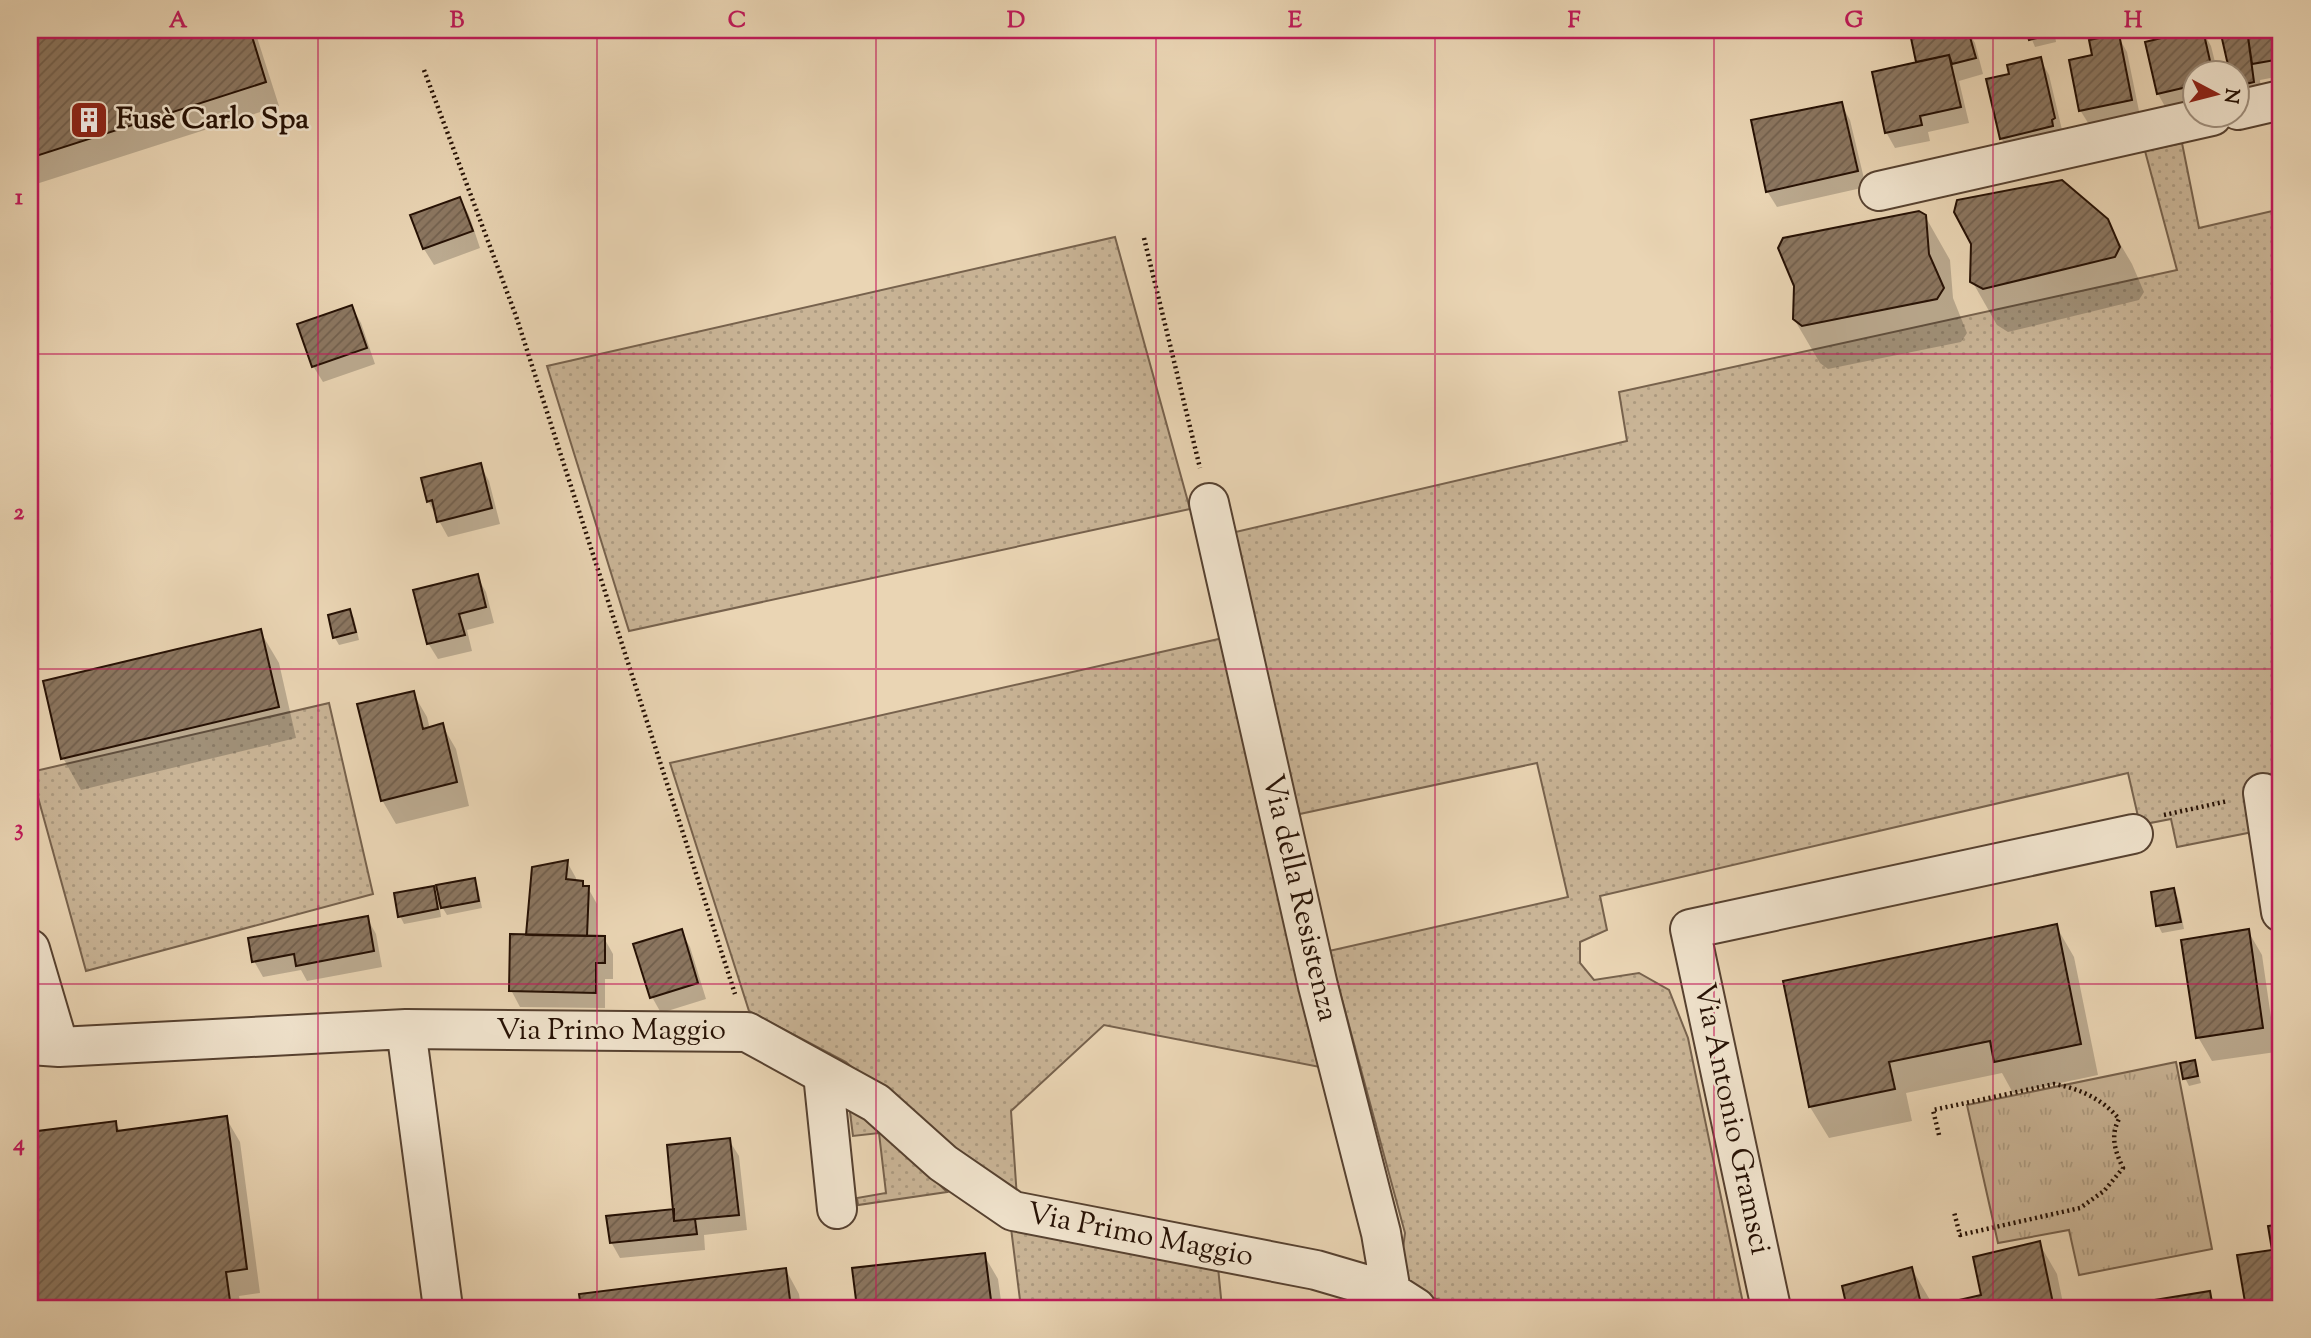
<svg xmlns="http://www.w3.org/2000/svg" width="2311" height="1338" font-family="'Sorts Mill Goudy',serif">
	<defs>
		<pattern id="grass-dots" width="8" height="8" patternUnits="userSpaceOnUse" patternTransform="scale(1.75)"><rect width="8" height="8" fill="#c9b496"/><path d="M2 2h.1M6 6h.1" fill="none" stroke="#ac9a80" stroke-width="1.8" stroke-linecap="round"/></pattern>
		<pattern id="park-tufts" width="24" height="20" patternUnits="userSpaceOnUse" patternTransform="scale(1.75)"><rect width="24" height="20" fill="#c9b496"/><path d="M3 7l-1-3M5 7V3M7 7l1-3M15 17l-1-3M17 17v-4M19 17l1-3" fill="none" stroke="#ac9a80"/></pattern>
		<pattern id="building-hatch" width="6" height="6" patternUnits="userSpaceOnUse" patternTransform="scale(1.75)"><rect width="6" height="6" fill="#8b7660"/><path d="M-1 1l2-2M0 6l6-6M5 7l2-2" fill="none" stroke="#715f4d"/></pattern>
	</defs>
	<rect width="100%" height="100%" fill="#ead5b4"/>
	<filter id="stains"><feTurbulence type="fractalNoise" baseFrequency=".00286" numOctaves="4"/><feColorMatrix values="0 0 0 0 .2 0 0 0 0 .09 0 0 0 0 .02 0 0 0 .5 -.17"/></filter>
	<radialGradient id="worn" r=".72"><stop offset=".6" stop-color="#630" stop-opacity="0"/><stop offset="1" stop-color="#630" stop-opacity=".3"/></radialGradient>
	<path fill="url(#grass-dots)" stroke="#77624d" stroke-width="2" d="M2182 143 2199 228 2281 209V866L2273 828 2177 847 2171 819 2140 825 2128 773 1600 896 1607 930 1580 942V963L1594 980 1639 973 1669 990 1688 1038 1744 1308H1466L1398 1287 1405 1233 1329 951 1568 897 1537 763 1295 815 1227 534 1627 441 1619 392 2177 270 2145 151Z
		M1115 237 1190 509 629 631 547 366Z
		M1223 638 1330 1069 1104 1025 1011 1111 1017 1198 946 1152 846 1062 749 1011 670 763Z
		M329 703 373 894 86 971 31 772Z
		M858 1111 869 1115 947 1192 858 1205 857 1198 886 1193 879 1133 853 1136 850 1112Z
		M1011 1228 1218 1267 1222 1308H1021Z"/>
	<path fill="url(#park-tufts)" stroke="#77624d" stroke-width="2" d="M2176 1062 2212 1249 2079 1275 2069 1230 1998 1243 1967 1105Z"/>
	<path fill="#0003" d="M30 30H258L255 31 279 106 30 186Z
		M1954 30H1967L1975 43 1983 74 1959 81 1969 123 1928 132 1930 141 1895 148 1886 132 1918 64 1913 40Z
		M2028 30H2068L2055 35 2056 42 2035 47Z
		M2202 30 2211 46 2218 74H2196V103L2167 110 2158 94 2147 43Z
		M2222 30H2281V76L2260 80 2262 98 2238 90V74H2232Z
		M2118 36 2127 52 2140 116 2090 126 2080 110 2094 57Z
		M2040 59 2049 75 2063 134 2011 154 2001 138 2011 75Z
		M1841 104 1850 120 1866 187 1777 207 1767 191Z
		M460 199 469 215 480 248 434 265 424 249 413 216Z
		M1925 216 1950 260 1953 298 1967 333 1961 342 1828 369 1820 363 1794 319Z
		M2106 220 2132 264 2144 292 2139 300 2008 332 1997 325 1972 281Z
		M352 307 361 323 375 364 323 382 313 366Z
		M480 465 489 481 500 524 448 537 428 501Z
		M477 576 486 592 494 623 467 630 472 651 438 659 428 643Z
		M350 611 354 618 359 640 339 645 335 638 330 616Z
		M260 631 279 663 296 738 81 790 63 758Z
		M413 693 427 717 430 729 442 725 456 749 469 806 396 824 382 800Z
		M567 862 576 878V882H582L585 888H588L597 904 596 938H604L613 954V979H605V1008L520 1007 511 990 528 936Z
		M474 880 478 888 482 908 447 915 439 902 441 917 404 924 400 916 433 888 440 901Z
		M2173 890 2178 898 2184 929 2162 933 2158 925Z
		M367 918 376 934 382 967 307 981 301 970 263 977 254 961Z
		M2056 926 2074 957 2098 1075 2013 1093 2002 1073 1906 1093 1912 1121 1829 1138 1810 1107Z
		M681 931 690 947 706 999 661 1013 652 997Z
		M2248 931 2262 955 2276 1052 2212 1061 2198 1037Z
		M2195 1062 2201 1083 2189 1086 2185 1078Z
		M226 1118 240 1142 260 1293 239 1296 241 1308H30V1134L115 1122 121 1132Z
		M729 1140 739 1156 747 1230 704 1235 705 1250 620 1258 611 1242 675 1210Z
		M2281 1226V1308H2247L2239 1257 2274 1251 2270 1228Z
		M2039 1243 2057 1274 2064 1308H1932L1983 1297Z
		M984 1255 998 1279 1002 1308H858L854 1269Z
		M1912 1269 1930 1300 1931 1308H1849L1845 1287Z
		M786 1270 799 1294 801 1308H582L581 1296Z
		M2209 1293 2218 1308H2119Z"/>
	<path fill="url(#building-hatch)" stroke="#251004" stroke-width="2" d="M30 30H250L266 82 30 158Z
		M1947 30H1968L1976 58 1952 64 1949 55 1916 62 1911 38Z
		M2026 30H2052L2053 34 2029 40Z
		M2194 30H2203L2213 74H2196V85L2157 94 2145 42Z
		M2220 30H2253L2254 36 2248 37 2254 82 2238 86V74H2230Z
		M2253 30H2281V59L2252 64 2248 37 2254 36Z
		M2119 34 2132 100 2079 111 2069 60 2092 55 2089 40Z
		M1949 55 1961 107 1920 116 1922 125 1885 133 1872 72Z
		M2041 57 2055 118 2052 120 2053 126 2000 139 1986 79 2009 74 2007 65Z
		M1842 102 1858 171 1766 192 1751 120Z
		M2062 180 2108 219 2120 247 2115 257 1983 289 1970 282 1971 244 1954 212 1957 200Z
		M460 197 473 231 423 249 410 215Z
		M1919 211 1926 215 1929 254 1944 288 1937 299 1802 326 1793 319 1794 286 1778 248 1783 238Z
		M352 305 367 348 312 367 297 324Z
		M481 463 492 508 437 522 432 500 427 502 421 478Z
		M478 574 486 607 459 614 465 635 427 644 413 590Z
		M350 609 356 632 333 638 328 615Z
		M261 629 279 707 61 759 43 681Z
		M414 691 423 729 443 723 457 782 381 801 357 704Z
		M568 860 566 879 583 881V886H589L587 936 526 935 532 867Z
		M475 878 479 901 441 908 436 885Z
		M434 886 438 909 398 917 394 893Z
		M2174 888 2181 922 2156 926 2151 892Z
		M368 916 374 951 296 966 294 954 252 962 248 938Z
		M2057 924 2081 1044 1994 1062 1990 1041 1889 1062 1895 1089 1809 1107 1783 981Z
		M682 929 698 983 650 998 633 944Z
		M2249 929 2263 1028 2196 1038 2181 940Z
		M510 934 605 936V963H596V993L509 991Z
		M2195 1060 2198 1076 2183 1079 2180 1063Z
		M227 1116 247 1269 226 1272 231 1308H30V1132L116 1121 117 1131Z
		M730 1138 739 1215 674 1221 667 1145Z
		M674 1209V1221L695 1219 697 1234 610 1243 606 1216Z
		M2281 1224V1308H2246L2237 1255 2272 1250 2268 1226Z
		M2040 1241 2054 1308H1924L1981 1295 1973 1257Z
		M985 1253 992 1308H857L852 1268Z
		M1912 1267 1922 1308H1847L1842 1286Z
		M786 1268 791 1308H581L579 1294Z
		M2210 1291 2213 1308H2117V1306Z"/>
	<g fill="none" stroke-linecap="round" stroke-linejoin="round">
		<defs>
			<path id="minor" d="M2238 110 2281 100
				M1879 191 2212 116
				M1209 503 1318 986 1381 1233 1391 1292
				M2263 793 2281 912
				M30 949 59 1047
				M406 1029 443 1308
				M30 1045 59 1047 406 1029 747 1032 876 1103 943 1163 1013 1211 1316 1270 1391 1292 1416 1308
				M823 1074 837 1209
				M1771 1308 1690 929 2133 834"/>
		</defs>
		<use href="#minor" stroke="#564130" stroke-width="42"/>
		<path stroke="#251004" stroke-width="4.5" stroke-dasharray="2 3.5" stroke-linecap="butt" d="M424 70 516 316 735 994
			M1144 238 1200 468
			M2164 815 2228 801
			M1939 1135 1933 1110 2054 1084C2078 1088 2103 1099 2119 1119 2110 1136 2115 1151 2123 1168L2104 1191 2080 1208 1960 1235 1954 1212"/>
		<use href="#minor" stroke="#f1e4ce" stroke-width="38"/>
	</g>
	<path fill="none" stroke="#c2185b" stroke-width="2" stroke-opacity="0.55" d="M318 30V1308M597 30V1308M876 30V1308M1156 30V1308M1435 30V1308M1714 30V1308M1993 30V1308M30 354H2281M30 669H2281M30 984H2281"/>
	<defs>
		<symbol id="building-square" viewBox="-11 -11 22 22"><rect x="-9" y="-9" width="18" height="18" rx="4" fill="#8f2418" stroke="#f1e4ce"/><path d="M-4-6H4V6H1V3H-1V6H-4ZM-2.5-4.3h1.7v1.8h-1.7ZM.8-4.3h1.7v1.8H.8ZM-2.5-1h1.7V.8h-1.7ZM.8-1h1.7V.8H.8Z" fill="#fff"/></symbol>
	</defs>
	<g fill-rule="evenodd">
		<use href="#building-square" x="67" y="98" width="44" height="44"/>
	</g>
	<g text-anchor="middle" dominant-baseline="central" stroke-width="5" stroke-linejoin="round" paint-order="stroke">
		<g font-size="30" font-weight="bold" fill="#251004" stroke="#f1e4ce" text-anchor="start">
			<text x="116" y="120">Fusè Carlo Spa</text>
		</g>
		<g font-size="30" fill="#251004" stroke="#f1e4ce">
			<text transform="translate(1299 898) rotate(77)">Via della Resistenza</text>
			<text x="611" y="1031">Via Primo Maggio</text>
			<text transform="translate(1731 1119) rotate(78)">Via Antonio Gramsci</text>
			<text transform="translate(1140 1236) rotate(11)">Via Primo Maggio</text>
		</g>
	</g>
	<rect width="2311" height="1338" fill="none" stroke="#ead5b4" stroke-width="77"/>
	<g transform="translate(2216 94) rotate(97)"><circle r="33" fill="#f1e4ce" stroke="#9f8f7d" stroke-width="2"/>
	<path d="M0-5L12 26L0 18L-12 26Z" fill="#8f2418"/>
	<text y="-10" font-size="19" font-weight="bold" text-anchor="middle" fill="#251004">N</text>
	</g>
	<rect x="38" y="38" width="2234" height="1262" fill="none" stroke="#c2185b" stroke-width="2.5"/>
	<g font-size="23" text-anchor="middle" font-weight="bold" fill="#c2185b">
		<text x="178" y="27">A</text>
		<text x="457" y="27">B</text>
		<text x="737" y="27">C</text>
		<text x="1016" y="27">D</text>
		<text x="1295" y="27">E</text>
		<text x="1574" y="27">F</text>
		<text x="1854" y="27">G</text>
		<text x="2133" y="27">H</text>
		<text x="19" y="204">1</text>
		<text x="19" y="519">2</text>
		<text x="19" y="835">3</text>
		<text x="19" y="1150">4</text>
	</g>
	<rect width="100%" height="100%" filter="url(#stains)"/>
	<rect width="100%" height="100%" fill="url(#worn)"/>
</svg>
